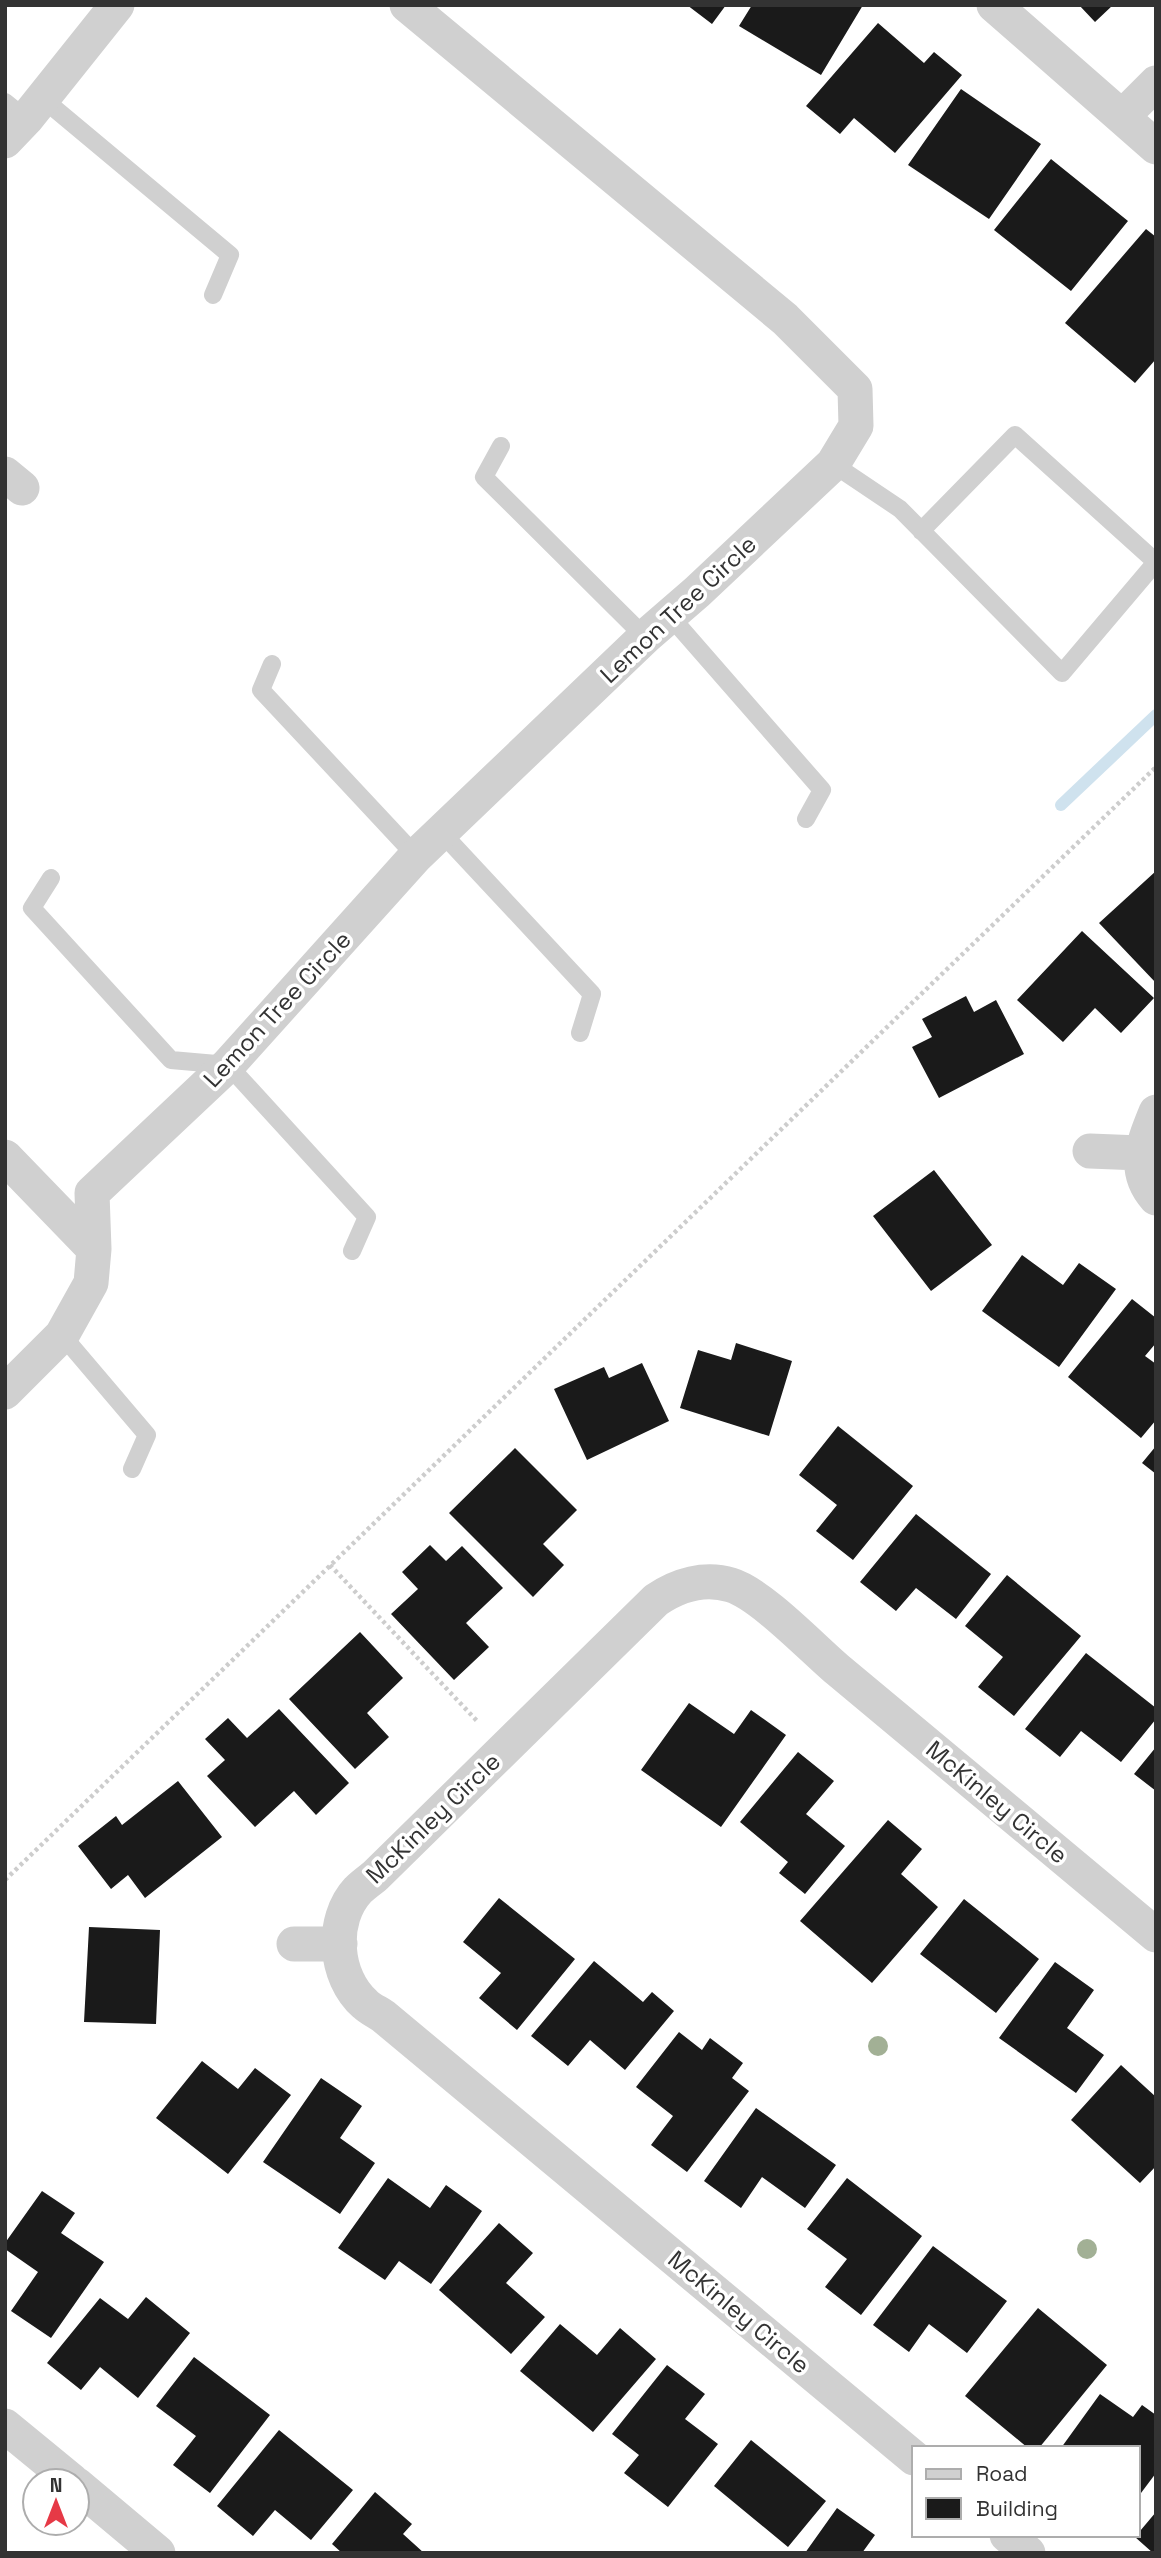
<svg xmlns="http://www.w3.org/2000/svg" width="1161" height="2558" font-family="'Space Grotesk',sans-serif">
	<rect width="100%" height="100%" fill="#fff"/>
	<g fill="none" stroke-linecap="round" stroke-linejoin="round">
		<path stroke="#cfe2ee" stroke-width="12" d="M1061 805 1156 715"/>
	</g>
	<path fill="#1a1a1a" d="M687 5H726L712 24Z
		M752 5H863L821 75 739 26Z
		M1079 5H1113L1095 22Z
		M878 23 924 63 934 52 962 75 895 153 854 118 840 134 806 106Z
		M961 89 1041 144 989 219 908 165Z
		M1051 159 1128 221 1071 291 994 230Z
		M1146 229 1156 237V359L1135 383 1065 323Z
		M1156 871V983L1099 923Z
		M1082 931 1154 998 1121 1033 1095 1008 1063 1042 1017 1000Z
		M966 996 974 1012 996 1000 1024 1054 939 1098 912 1047 932 1037 922 1019Z
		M934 1170 992 1245 931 1291 873 1216Z
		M1022 1255 1063 1285 1079 1263 1116 1289 1059 1367 982 1311Z
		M1132 1299 1156 1318V1343L1145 1356 1156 1364V1420L1141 1438 1068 1377Z
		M736 1343 792 1361 769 1436 680 1408 698 1350 731 1360Z
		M642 1363 669 1421 587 1460 554 1389 604 1367 609 1378Z
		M838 1426 913 1486 853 1560 816 1531 837 1505 799 1475Z
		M1156 1446V1474L1142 1463Z
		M515 1448 577 1510 543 1544 564 1565 533 1597 449 1513Z
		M916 1514 991 1574 956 1619 916 1588 896 1611 860 1582Z
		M430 1545 446 1561 462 1546 503 1588 466 1623 489 1647 454 1680 391 1614 418 1589 402 1572Z
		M1007 1575 1081 1636 1014 1716 978 1687 1003 1657 965 1626Z
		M360 1632 403 1678 367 1713 389 1737 355 1769 289 1699Z
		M1086 1653 1156 1708V1719L1121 1762 1081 1731 1060 1757 1025 1729Z
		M689 1703 734 1734 751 1710 786 1735 721 1827 641 1770Z
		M279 1709 349 1783 316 1815 294 1791 255 1827 207 1776 225 1760 205 1739 228 1718 247 1738Z
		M1156 1747V1791L1134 1774Z
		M798 1752 834 1781 806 1814 845 1846 805 1894 779 1873 788 1862 740 1822Z
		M178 1781 222 1837 145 1898 128 1875 111 1889 78 1846 116 1816 122 1825Z
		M888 1820 922 1849 901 1874 938 1907 872 1983 800 1921Z
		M499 1898 575 1959 517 2030 479 1998 501 1973 463 1942Z
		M964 1899 1039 1959 996 2013 920 1954Z
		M89 1927 160 1930 156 2024 84 2022Z
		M594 1961 643 2002 652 1992 674 2011 625 2070 590 2040 568 2066 531 2036Z
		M1055 1962 1094 1990 1067 2028 1104 2055 1076 2093 999 2038Z
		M679 2032 702 2050 710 2038 743 2063 732 2078 749 2091 687 2172 651 2145 673 2116 636 2087Z
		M202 2061 238 2089 255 2068 291 2095 228 2174 156 2118Z
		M1121 2065 1156 2097V2166L1140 2183 1071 2120Z
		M321 2078 362 2106 340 2138 375 2163 340 2214 263 2162Z
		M756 2108 836 2165 805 2208 762 2177 741 2208 704 2181Z
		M388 2178 430 2208 446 2185 482 2211 431 2284 399 2261 385 2280 338 2248Z
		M847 2178 922 2236 861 2315 825 2287 847 2259 807 2229Z
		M42 2191 75 2213 61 2233 104 2262 51 2338 11 2311 38 2272 5 2249V2243Z
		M499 2223 533 2253 506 2283 545 2317 511 2354 439 2290Z
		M933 2246 1007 2301 967 2353 929 2324 909 2352 873 2325Z
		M146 2297 190 2333 138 2398 100 2367 81 2390 47 2363 100 2298 128 2319Z
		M1038 2308 1107 2365 1039 2448H1028L965 2396Z
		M560 2324 597 2355 620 2328 656 2359 593 2432 520 2371Z
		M194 2357 270 2415 210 2493 173 2465 196 2436 156 2406Z
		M667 2365 705 2394 685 2419 718 2444 668 2507 624 2473 639 2455 612 2434Z
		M1100 2394 1133 2417 1142 2405 1156 2415V2473L1138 2497V2448H1061Z
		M279 2430 353 2490 311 2540 275 2510 253 2536 217 2506Z
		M751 2440 826 2501 788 2547 714 2486Z
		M375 2492 412 2524 403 2534 424 2553H342L332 2544Z
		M837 2508 875 2535 862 2553H805Z
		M1156 2512V2553H1153L1135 2537Z"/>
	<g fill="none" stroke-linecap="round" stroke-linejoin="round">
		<path stroke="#cdcdcd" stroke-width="4.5" stroke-dasharray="3.5 3.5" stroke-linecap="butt" d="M330 1565 478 1722
			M5 1880 1156 767"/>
		<path stroke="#d0d0d0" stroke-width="18" d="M42 98 230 255 213 295
			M5 102 26 119
			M501 446 484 477 645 637
			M833 464 900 509 1062 673 1156 562
			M921 531 1015 435 1156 562
			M670 616 822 790 806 819
			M272 664 261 690 416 856
			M441 832 592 994 580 1033
			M51 878 32 908 171 1060 228 1065 367 1217 352 1251
			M62 1335 147 1435 132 1469"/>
		<path stroke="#d0d0d0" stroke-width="35" d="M994 5 1156 147
			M1122 117 1156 83
			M5 141 26 119 117 5
			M5 474 22 488
			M1156 1112C1144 1142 1131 1170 1156 1198
			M1090 1151 1140 1153
			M5 1157 94 1249 91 1283 62 1335 5 1392
			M94 1249 92 1193 228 1065 416 856 645 637 697 592 833 464 856 426 855 389 785 319 407 5
			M294 1944H340
			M5 2426 72 2481
			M914 2458 383 2016C377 2012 370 2009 365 2004 334 1977 330 1920 358 1890 363 1885 370 1880 375 1876L656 1600C678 1585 705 1577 731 1585 761 1594 812 1648 838 1670 944 1759 1050 1846 1156 1935
			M77 2485 158 2553
			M1007 2535 1028 2553"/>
	</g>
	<g fill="#a2b095">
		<circle cx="878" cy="2046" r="10"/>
		<circle cx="1087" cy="2249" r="10"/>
	</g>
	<g text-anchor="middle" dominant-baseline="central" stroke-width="7" stroke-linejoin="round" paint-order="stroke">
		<g font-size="24" fill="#333" stroke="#fff">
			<text transform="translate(678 609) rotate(-43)">Lemon Tree Circle</text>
			<text transform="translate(277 1009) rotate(-47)">Lemon Tree Circle</text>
			<text transform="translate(997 1802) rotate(40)">McKinley Circle</text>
			<text transform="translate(433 1818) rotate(-44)">McKinley Circle</text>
			<text transform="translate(739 2312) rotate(40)">McKinley Circle</text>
		</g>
	</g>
	<rect width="1161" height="2558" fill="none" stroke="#333333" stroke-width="14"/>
	<rect x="912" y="2446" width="228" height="91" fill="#ffffff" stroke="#adadad" stroke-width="2"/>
	<rect x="926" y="2469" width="35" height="10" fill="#d0d0d0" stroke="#adadad" stroke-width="2"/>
	<text x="976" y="2481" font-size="21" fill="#333333">Road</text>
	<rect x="926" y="2498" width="35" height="21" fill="#1a1a1a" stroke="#adadad" stroke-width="2"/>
	<text x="976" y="2516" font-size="21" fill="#333333">Building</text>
	<g transform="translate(56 2502)"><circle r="33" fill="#ffffff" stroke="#adadad" stroke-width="2"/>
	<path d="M0-5L12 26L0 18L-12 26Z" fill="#e63946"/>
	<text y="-10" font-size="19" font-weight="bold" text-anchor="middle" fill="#333333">N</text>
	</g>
</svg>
